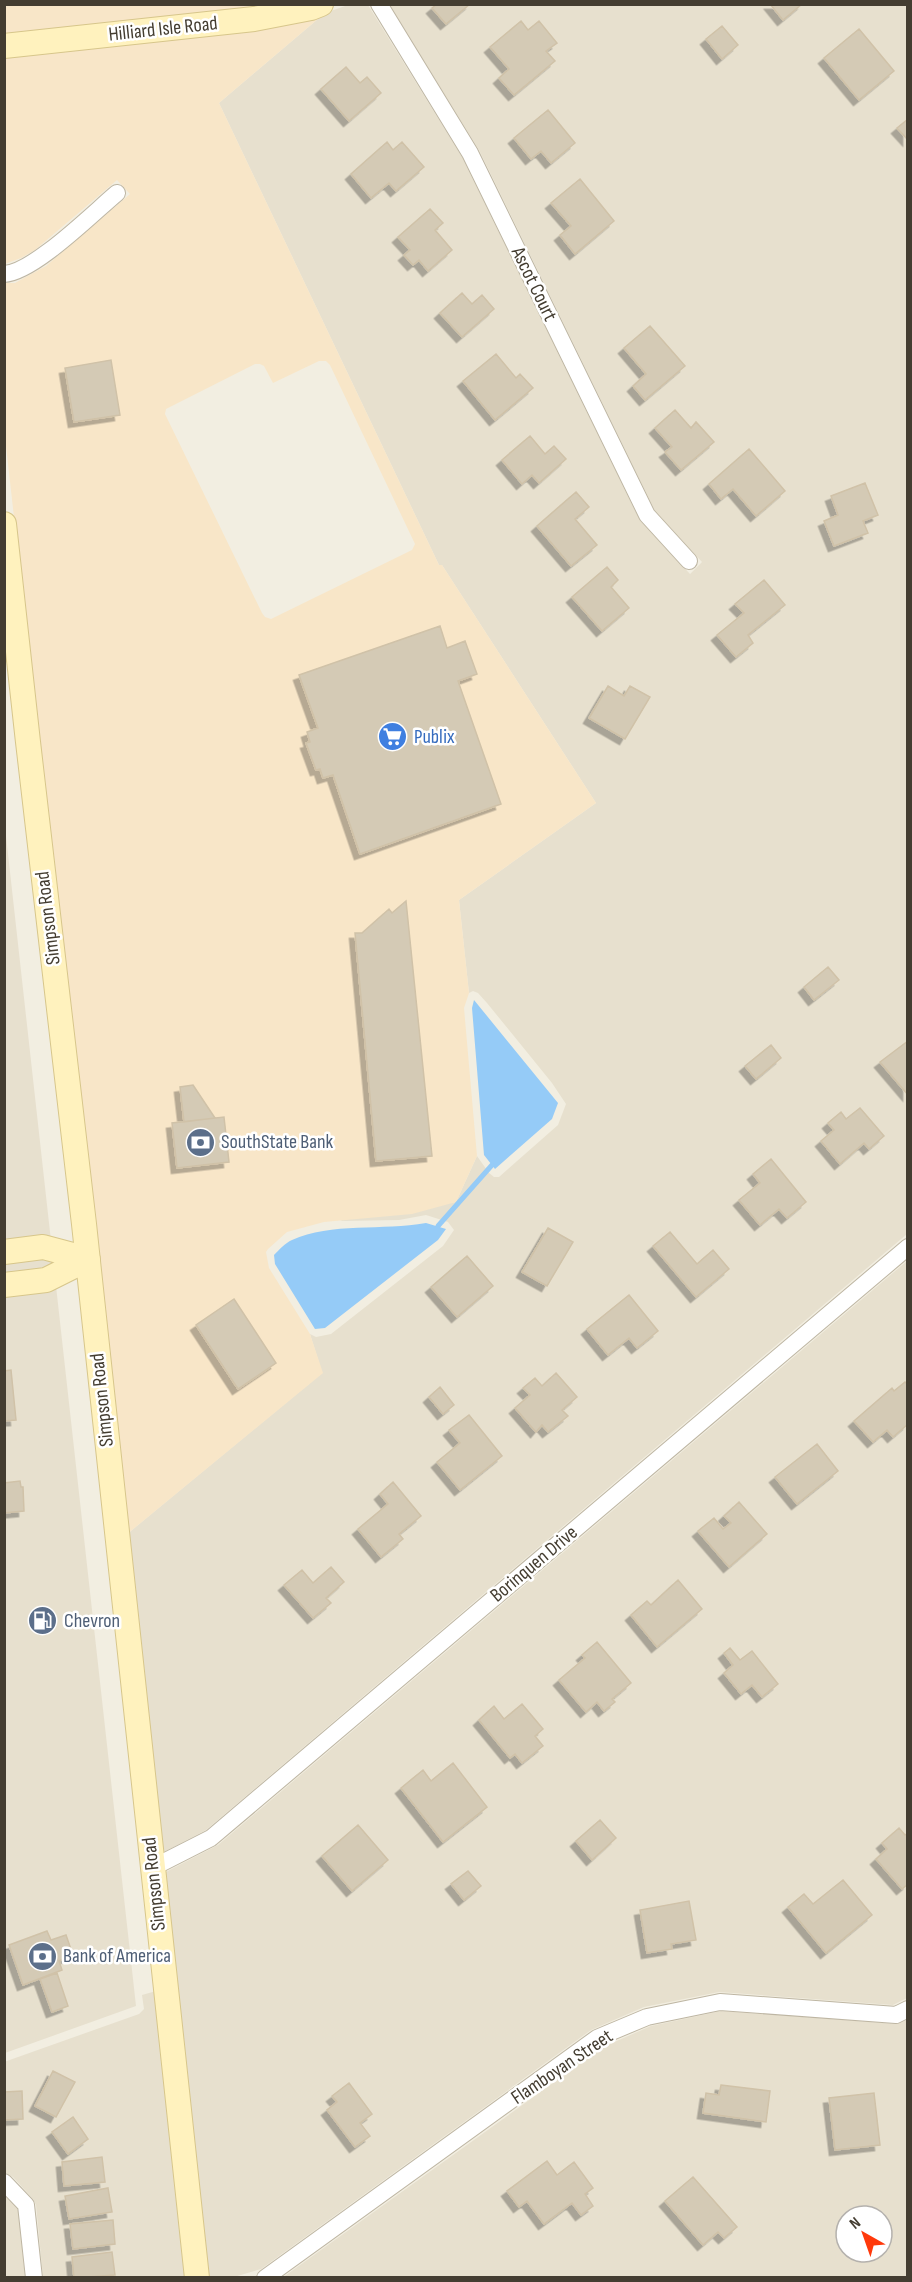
<svg xmlns="http://www.w3.org/2000/svg" width="912" height="2282" font-family="'Sofia Sans Condensed',sans-serif">
	<defs>
		<filter id="shadow"><feDropShadow dx="-5.5" dy="5.5" stdDeviation="0" flood-color="#0004"/></filter>
	</defs>
	<rect width="100%" height="100%" fill="#f2eee1"/>
	<path fill="#e7e0ce" fill-rule="evenodd" d="M348 5H368L462 157 639 519 690 574 702 562 655 511 479 150 389 5H907V1234L206 1830 160 1854 126 1535 322 1373 310 1334 316 1337 331 1334 443 1246 454 1230 448 1222 426 1215 399 1220 340 1221 347 1218 456 1202 477 1156 489 1173 494 1177H499L558 1125 566 1104 552 1083 487 1003 478 993 473 991 469 993 459 900 596 803 442 565H439L219 103 325 13Z
		M4 818 136 2006 5 2053H4Z
		M907 1261V1998L893 2005 719 1992 644 2007 591 2030 261 2269 234 2277H206L162 1874 218 1845Z
		M156 1991 188 2277H43L36 2205 33 2199 13 2177 5 2172 4 2062 139 2014 144 2009 142 1995Z
		M721 2011 897 2024 907 2020V2277L282 2278 603 2047 651 2026ZM846 2216H882V2252H846Z
		M4 2194 18 2208 25 2277H5Z"/>
	<path fill="#f8e6c8" fill-rule="evenodd" d="M4 5H278L5 37Z
		M325 13 219 103 439 565H442L596 803 459 900 469 993 464 1008 477 1156 456 1202 412 1214 324 1222 287 1232 268 1249 266 1252 269 1268 310 1334 323 1373 126 1535 98 1265 100 1263 97 1258 5 437 4 283H15L46 266 130 194 117 180 35 250 21 258 5 264V56ZM319 361H326L330 365 415 544 412 550 271 619 265 617 262 613 165 414 166 409 255 364H260L264 366 273 383Z"/>
	<path fill="#95cbf7" d="M474 1000 558 1103 552 1119 495 1169 484 1155 472 1008Z
		M426 1223 446 1229 438 1240 325 1328 315 1329 275 1264 274 1255C279 1250 285 1243 292 1240 331 1222 383 1231 426 1223Z"/>
	<g fill="none" stroke-linecap="round" stroke-linejoin="round">
		<path stroke="#95cbf7" stroke-width="5" d="M438 1226 492 1165"/>
	</g>
	<path fill="#d4cab5" stroke="#d0c2a8" stroke-width="1.5" filter="url(#shadow)" d="M437 4H470L446 24 432 8Z
		M770 4H802L783 20Z
		M521 21 528 30 539 21 557 43 546 51 555 61 514 95 499 78 509 69 490 47Z
		M722 26 738 45 722 59 706 39Z
		M859 29 894 71 859 100 824 58Z
		M346 67 360 83 367 77 381 93 349 121 321 89Z
		M548 110 575 143 551 163 541 151 531 159 514 138Z
		M908 119V140L897 128Z
		M387 142 393 150 402 142 424 167 396 191 389 183 371 198 351 174Z
		M580 179 614 221 575 254 560 235 571 226 551 203Z
		M430 209 443 223 435 230 452 250 428 271 419 260 413 265 404 255 410 250 398 237Z
		M462 293 472 304 482 295 494 309 462 337 440 313Z
		M650 326 685 366 645 400 633 386 646 374 624 348Z
		M496 354 516 378 520 374 533 388 495 420 463 381Z
		M111 360 120 415 74 422 65 368Z
		M675 410 691 428 696 422 714 442 681 470 665 452 672 447 655 428Z
		M530 436 545 454 554 446 566 459 539 483 532 475 522 484 502 460Z
		M749 449 785 491 756 516 733 489 721 499 709 484Z
		M865 483 878 515 863 521 868 533 834 546 824 521 838 515 831 496Z
		M576 492 589 507 575 519 597 545 571 566 537 526Z
		M607 567 618 580 611 587 629 608 602 631 572 597Z
		M764 580 785 605 748 635 753 643 736 657 717 635 744 613 735 604Z
		M440 626 447 648 465 641 477 674 458 681 501 804 360 854 333 775 323 778 320 769 316 770 306 743 310 742 307 732 318 728 299 675Z
		M608 686 624 696 630 686 650 697 625 739 589 718Z
		M406 901 432 1156 376 1161 355 933H362L389 909 392 913Z
		M828 967 839 980 814 1000 804 987Z
		M908 1041V1095L880 1062Z
		M771 1045 781 1058 756 1079 745 1066Z
		M193 1085 215 1118 184 1122 180 1087Z
		M860 1108 884 1136 869 1149 864 1143 840 1164 821 1141 834 1130 828 1123 841 1112 846 1119Z
		M224 1117 229 1162 177 1168 172 1123Z
		M771 1159 806 1202 787 1218 779 1209 760 1225 739 1200 760 1183 753 1174Z
		M548 1228 573 1242 547 1286 522 1272Z
		M670 1232 697 1264 713 1250 729 1269 696 1297 653 1246Z
		M467 1256 493 1286 457 1317 431 1287Z
		M629 1295 658 1331 637 1348 629 1338 608 1355 587 1329Z
		M234 1299 276 1363 238 1389 196 1325Z
		M11 1370 16 1420 4 1421V1371Z
		M556 1373 577 1397 562 1410 568 1416 548 1432 542 1425 536 1432 515 1408 530 1395 523 1388 535 1378 542 1386Z
		M905 1382 908 1385V1424L893 1437 887 1430 873 1442 854 1421 892 1388 894 1391Z
		M440 1387 454 1405 443 1414 429 1397Z
		M469 1415 502 1456 460 1490 437 1462 460 1443 449 1430Z
		M817 1444 838 1471 797 1504 775 1477Z
		M20 1481 21 1487H23L24 1511 4 1513V1483Z
		M393 1482 421 1516 399 1534 403 1539 381 1557 358 1529 388 1504 380 1494Z
		M739 1502 767 1534 729 1567 698 1531 714 1518 723 1529 731 1523 724 1516Z
		M331 1567 344 1582 326 1598 331 1603 313 1618 284 1585 302 1570 313 1583Z
		M678 1580 702 1609 657 1647 631 1615 647 1601 651 1605Z
		M597 1642 631 1683 612 1699 615 1702 604 1711 597 1702 586 1712 559 1680 585 1658 582 1655Z
		M730 1648 740 1660 752 1651 778 1684 762 1697 752 1685 741 1694 724 1673 733 1665 724 1653Z
		M522 1704 543 1729 535 1736 543 1746 522 1763 515 1754 510 1758 479 1720 494 1706 504 1719Z
		M453 1763 487 1807 443 1842 401 1788 423 1770 431 1781Z
		M600 1820 616 1838 592 1860 576 1841Z
		M358 1825 388 1860 352 1891 322 1856Z
		M899 1828 905 1835 908 1833V1884L902 1889 876 1859 887 1849 882 1843Z
		M468 1871 481 1886 464 1900 451 1884Z
		M843 1880 872 1915 826 1953 788 1907 804 1894 813 1904Z
		M689 1901 696 1940 671 1944 672 1949 647 1953 640 1910Z
		M47 1931 51 1940 66 1935 73 1955 59 1961 62 1970 23 1985 9 1945Z
		M57 1973 68 2006 52 2012 40 1979Z
		M53 2071 75 2082 56 2117 35 2106Z
		M349 2083 372 2114 360 2123 370 2136 355 2147 327 2110 337 2102 332 2096Z
		M721 2085 770 2091 766 2122 703 2113 706 2093 719 2095Z
		M22 2091 23 2119 4 2120V2092Z
		M874 2093 880 2145 835 2150 829 2098Z
		M73 2117 88 2139 68 2154 52 2132Z
		M102 2157 105 2182 64 2186 62 2162Z
		M547 2161 557 2175 574 2162 593 2188 585 2194 593 2206 581 2215 572 2203 544 2224 527 2201 519 2207 507 2191Z
		M693 2177 737 2227 724 2238 718 2232 703 2245 665 2201Z
		M108 2188 112 2212 69 2219 65 2196Z
		M113 2220 115 2244 73 2249 70 2224Z
		M112 2252 115 2275 74 2278 72 2257Z"/>
	<g fill="none" stroke-linecap="round" stroke-linejoin="round">
		<defs>
			<path id="street" d="M379 4 470 153 647 515 689 561
				M4 274C33 273 93 213 117 193
				M152 1868 211 1838 908 1247
				M4 2182 26 2205 34 2278
				M265 2278 597 2038 647 2017 720 2002 896 2015 908 2009"/>
			<path id="secondary" d="M4 46 254 19 311 8 321 4
				M4 524 28 742 84 1224 197 2278
				M4 1252 43 1247 88 1259
				M4 1285 46 1280 88 1259"/>
		</defs>
		<use href="#street" stroke="#beb6a3" stroke-width="18"/>
		<use href="#secondary" stroke="#d7c68b" stroke-width="26"/>
		<use href="#street" stroke="#fff" stroke-width="16"/>
		<use href="#secondary" stroke="#fff2be" stroke-width="24"/>
	</g>
	<defs>
		<symbol id="supermarket-disc" viewBox="-11 -11 22 22"><circle r="9.5" fill="#3f7fe0" stroke="#fff"/><path d="M-6-5.5h2.5l.6 2H6L4.5 2H-2.5L-4.4-4H-6ZM-1.5 3.2a1.3 1.3 0 1 0 .1 0ZM3 3.2a1.3 1.3 0 1 0 .1 0Z" fill="#fff"/></symbol>
		<symbol id="bank-disc" viewBox="-11 -11 22 22"><circle r="9.5" fill="#5c6f8a" stroke="#fff"/><path d="M-6-4H6V4H-6ZM0-2.3a2.3 2.3 0 1 0 0 4.6a2.3 2.3 0 1 0 0-4.6Z" fill="#fff"/></symbol>
		<symbol id="fuel-disc" viewBox="-11 -11 22 22"><circle r="9.5" fill="#5c6f8a" stroke="#fff"/><path d="M-5.5-6h7V0h2V4h1.3V-2.5L3-4.5l.8-.8L6-3V5H2.5V1h-1V6h-7ZM-4.2-4.7v3.2H.2V-4.7Z" fill="#fff"/></symbol>
	</defs>
	<g fill-rule="evenodd">
		<use href="#supermarket-disc" x="376" y="720" width="33" height="33"/>
		<use href="#bank-disc" x="184" y="1126" width="33" height="33"/>
		<use href="#fuel-disc" x="26" y="1604" width="33" height="33"/>
		<use href="#bank-disc" x="26" y="1940" width="33" height="33"/>
	</g>
	<g text-anchor="middle" dominant-baseline="central" stroke-width="5" stroke-linejoin="round" paint-order="stroke">
		<g font-size="20" fill="#443d31" stroke="#fff">
			<text transform="translate(163 29) rotate(-6)">Hilliard Isle Road</text>
			<text transform="translate(534 284) rotate(64)">Ascot Court</text>
			<text transform="translate(48 918) rotate(-97)">Simpson Road</text>
			<text transform="translate(102 1400) rotate(-96)">Simpson Road</text>
			<text transform="translate(534 1564) rotate(-40)">Borinquen Drive</text>
			<text transform="translate(154 1884) rotate(-96)">Simpson Road</text>
			<text transform="translate(562 2067) rotate(-34)">Flamboyan Street</text>
		</g>
		<g font-size="20" fill="#366cbe" stroke="#fff" text-anchor="start">
			<text x="414" y="737">Publix</text>
		</g>
		<g font-size="20" fill="#4e5e75" stroke="#fff" text-anchor="start">
			<text x="221" y="1142">SouthState Bank</text>
			<text x="64" y="1621">Chevron</text>
			<text x="63" y="1956">Bank of America</text>
		</g>
	</g>
	<rect width="912" height="2282" fill="none" stroke="#443d31" stroke-width="12"/>
	<g transform="translate(864 2234) rotate(320)"><circle r="28" fill="#ffffff" stroke="#b4b1ad" stroke-width="1.5"/>
	<path d="M0-4.5L10 22L0 15L-10 22Z" fill="#ff390b"/>
	<text y="-9" font-size="16" font-weight="bold" text-anchor="middle" fill="#443d31">N</text>
	</g>
</svg>
